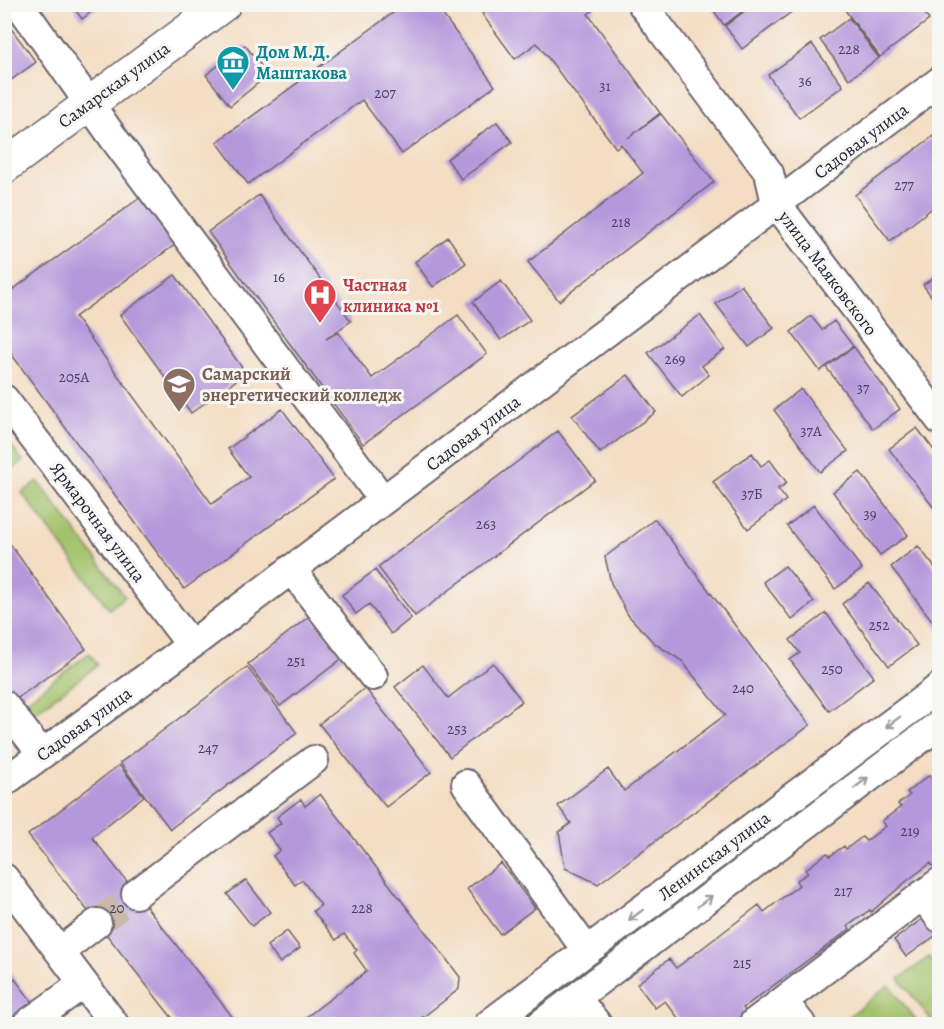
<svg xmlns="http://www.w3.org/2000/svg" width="944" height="1029" font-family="Alegreya,serif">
	<rect width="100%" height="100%" fill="#f6f6f2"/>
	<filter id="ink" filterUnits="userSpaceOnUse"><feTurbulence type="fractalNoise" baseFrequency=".0167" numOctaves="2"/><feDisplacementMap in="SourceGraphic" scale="12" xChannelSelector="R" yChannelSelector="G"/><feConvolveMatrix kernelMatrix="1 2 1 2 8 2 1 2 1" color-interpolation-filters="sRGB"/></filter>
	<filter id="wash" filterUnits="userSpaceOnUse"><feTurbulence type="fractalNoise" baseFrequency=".008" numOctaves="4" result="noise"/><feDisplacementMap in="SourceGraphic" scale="24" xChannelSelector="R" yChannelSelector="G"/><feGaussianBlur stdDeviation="1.35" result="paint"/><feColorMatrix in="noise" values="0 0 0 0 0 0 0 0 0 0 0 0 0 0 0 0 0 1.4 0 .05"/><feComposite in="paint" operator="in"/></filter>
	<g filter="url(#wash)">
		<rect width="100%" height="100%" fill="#f4ddc3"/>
		<path fill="#a2c169" stroke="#627252" stroke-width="1.5" d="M5 437 23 461 7 473 5 469Z
			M38 481 125 597 109 609 22 493Z
			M89 653 98 665 27 718 19 706Z
			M929 957 939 971V1024H934L899 979Z
			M889 985 919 1024H841L840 1023Z"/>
		<g id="blocks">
			<path fill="#b598db" d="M71 4H102L82 19Z
				M405 4H435L495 86 402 154 362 100 248 184 217 142Z
				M495 4H591L595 9 588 14 660 113 628 138 661 114 714 182 559 301 528 262 643 173 621 144 616 148 537 43 515 59 482 14Z
				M709 4H752L724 25Z
				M754 4H802L742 49 725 26Z
				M852 4H918L929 20 880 57 845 10Z
				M849 18 879 58 849 79 820 40Z
				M4 19 36 62 4 85Z
				M812 44 843 86 799 118 768 75Z
				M245 45 268 75 230 106 206 75Z
				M497 122 512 142 461 179 447 159Z
				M940 131V202L890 241 855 195Z
				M259 195 351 321 326 339 338 332 372 378 458 315 487 354 363 444 208 232Z
				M141 197 176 244 75 317 212 504 249 477 228 449 282 409 334 479 184 589 4 344V296Z
				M448 237 466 263 433 287 415 262Z
				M940 273V308L923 285Z
				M175 275 246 373 191 413 120 315Z
				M501 281 530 320 501 340 473 302Z
				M741 285 774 328 749 347 716 304Z
				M700 315 725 349 702 366 709 375 682 397 648 353Z
				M811 316 822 330 834 321 853 346 820 371 791 332Z
				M854 347 900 409 873 429 826 367Z
				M628 375 656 412 600 453 572 416Z
				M801 389 848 451 820 472 774 410Z
				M917 428 940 458V510L937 512 889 449Z
				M558 431 595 480 415 616 378 567Z
				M752 453 761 466 770 460 787 483 778 489 786 500 748 529 713 482Z
				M860 472 908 535 880 555 833 492Z
				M814 505 862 569 835 589 787 526Z
				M655 519 810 725 598 884 565 868 559 832 571 823 558 806 608 769 624 791 725 715 682 661 654 643 628 615 611 583 605 557Z
				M5 537 86 649 12 702 5 692Z
				M918 546 940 574V631L891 567Z
				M785 566 814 602 792 620 763 582Z
				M375 570 411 618 391 634 369 604 356 614 342 595Z
				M869 583 917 645 889 666 842 604Z
				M826 613 874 677 829 711 790 660 800 653 790 640Z
				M311 615 344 657 280 706 248 664Z
				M493 663 522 701 450 757 395 687 423 665 448 698Z
				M247 667 297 733 170 829 120 763Z
				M365 688 431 772 386 807 319 724Z
				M119 765 144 796 92 837 238 1024H177L28 835Z
				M940 773V860L932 866 931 863 908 880 871 912 870 910 848 926 850 929 743 1008 755 1024H683L665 1001 655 1008 637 984 669 959 676 968 759 905 764 912 799 885 796 881 808 873 805 870 827 853 830 856 844 846 846 849 862 837 866 841 886 826 882 821 901 807 898 804 910 795 907 792 930 775 932 779Z
				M320 794 460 977 459 989 414 1024H297L367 971 354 953 357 950 344 934 336 940 313 911 321 905 302 880 295 885 273 856 280 850 267 833 281 823 277 817 301 799 305 806Z
				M501 863 535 908 500 934 467 889Z
				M246 880 270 912 252 926 227 894Z
				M926 916 939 933 906 957 894 940Z
				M287 931 300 948 280 963 267 946Z
				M4 965 38 1009 18 1024H4Z"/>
		</g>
	</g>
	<g filter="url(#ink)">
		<use href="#blocks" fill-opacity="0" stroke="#6c636b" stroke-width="1.5"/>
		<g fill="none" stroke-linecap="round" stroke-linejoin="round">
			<path stroke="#cab8a8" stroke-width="28" stroke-dasharray="28 14" stroke-linecap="butt" d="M97 923 136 894"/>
			<defs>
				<path id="minor" d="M19 4 115 140 383 500
					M642 4 769 173 776 203 940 420
					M4 399 191 645
					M291 569 373 676
					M4 705 42 754
					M4 782 191 645 940 81
					M466 784 587 951
					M4 878 114 1024
					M136 894 314 760
					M922 895 940 918
					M60 952 97 923
					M576 998 597 1024
					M783 1001 801 1024
					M754 1023 940 882
					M27 1024 83 984
					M489 1024 940 687
					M541 1024 940 724"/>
				<path id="major" d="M4 167 224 4"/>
			</defs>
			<use href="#minor" stroke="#6c636b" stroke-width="32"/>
			<use href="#major" stroke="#6c636b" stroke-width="36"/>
			<use href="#minor" stroke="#fff" stroke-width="28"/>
			<use href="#major" stroke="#fff" stroke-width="33"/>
		</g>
		<defs><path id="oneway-shaft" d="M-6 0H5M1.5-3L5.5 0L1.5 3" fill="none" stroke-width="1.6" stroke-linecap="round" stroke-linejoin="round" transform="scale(1.5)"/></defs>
		<g stroke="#9c9ca7">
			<use href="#oneway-shaft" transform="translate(893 722) rotate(143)"/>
			<use href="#oneway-shaft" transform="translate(861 783) rotate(-37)"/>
			<use href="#oneway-shaft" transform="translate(705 901) rotate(-37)"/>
			<use href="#oneway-shaft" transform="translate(636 915) rotate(143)"/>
		</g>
	</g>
	<defs>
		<symbol id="museum-pin" viewBox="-11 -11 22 30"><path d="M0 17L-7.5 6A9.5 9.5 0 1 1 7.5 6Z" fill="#0f9aa8" stroke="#f6f6f2"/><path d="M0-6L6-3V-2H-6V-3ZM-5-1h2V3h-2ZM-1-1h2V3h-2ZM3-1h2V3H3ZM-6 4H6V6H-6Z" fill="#fff"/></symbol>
		<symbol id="hospital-pin" viewBox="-11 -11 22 30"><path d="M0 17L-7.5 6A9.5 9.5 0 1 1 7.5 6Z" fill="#e0444e" stroke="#f6f6f2"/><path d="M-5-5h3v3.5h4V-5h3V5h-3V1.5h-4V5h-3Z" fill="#fff"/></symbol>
		<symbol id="university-pin" viewBox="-11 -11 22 30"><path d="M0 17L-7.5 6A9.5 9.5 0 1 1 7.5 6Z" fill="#8d6e63" stroke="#f6f6f2"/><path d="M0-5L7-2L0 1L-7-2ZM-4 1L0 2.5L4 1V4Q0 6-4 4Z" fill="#fff"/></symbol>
	</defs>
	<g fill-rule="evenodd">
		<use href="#museum-pin" x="214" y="43" width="38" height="52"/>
		<use href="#hospital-pin" x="301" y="276" width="38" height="52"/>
		<use href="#university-pin" x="160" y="365" width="38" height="52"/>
	</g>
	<g text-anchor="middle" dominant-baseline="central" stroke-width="6" stroke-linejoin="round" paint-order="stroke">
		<g font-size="15" fill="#474063">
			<text x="849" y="49">228</text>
			<text x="805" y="81">36</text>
			<text x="605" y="86">31</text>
			<text x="385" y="93">207</text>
			<text x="904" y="185">277</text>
			<text x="621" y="222">218</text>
			<text x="279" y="277">16</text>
			<text x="675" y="359">269</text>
			<text x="74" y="377">205А</text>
			<text x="863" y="388">37</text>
			<text x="811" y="431">37А</text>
			<text x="752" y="494">37Б</text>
			<text x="870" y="514">39</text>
			<text x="486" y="524">263</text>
			<text x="879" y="625">252</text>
			<text x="296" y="661">251</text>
			<text x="832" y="669">250</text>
			<text x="743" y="688">240</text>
			<text x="457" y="729">253</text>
			<text x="208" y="748">247</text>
			<text x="910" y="831">219</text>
			<text x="843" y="891">217</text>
			<text x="117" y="908">20</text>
			<text x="362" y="908">228</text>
			<text x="742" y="963">215</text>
		</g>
		<g font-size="18" font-weight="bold" fill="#0d838f" stroke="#f6f6f2" text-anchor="start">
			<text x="256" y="52">Дом М.Д.<tspan x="256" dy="21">Маштакова</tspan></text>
		</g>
		<g font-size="18" fill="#22223b" stroke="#f6f6f2">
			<text transform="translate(114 85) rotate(-36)">Самарская улица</text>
			<text transform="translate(861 141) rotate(-37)">Садовая улица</text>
			<text transform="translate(828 273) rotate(53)">улица Маяковского</text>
			<text transform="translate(473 433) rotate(-37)">Садовая улица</text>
			<text transform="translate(98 522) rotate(53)">Ярмарочная улица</text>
			<text transform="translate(84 724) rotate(-36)">Садовая улица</text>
			<text transform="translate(714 856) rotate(-37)">Ленинская улица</text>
		</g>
		<g font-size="18" font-weight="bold" fill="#be3a42" stroke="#f6f6f2" text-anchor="start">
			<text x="343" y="285">Частная<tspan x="343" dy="21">клиника №1</tspan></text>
		</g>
		<g font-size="18" font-weight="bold" fill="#785e54" stroke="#f6f6f2" text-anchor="start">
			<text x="202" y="374">Самарский<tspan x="202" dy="21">энергетический колледж</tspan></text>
		</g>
	</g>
	<rect width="944" height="1029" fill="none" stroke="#f6f6f2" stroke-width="24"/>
</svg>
